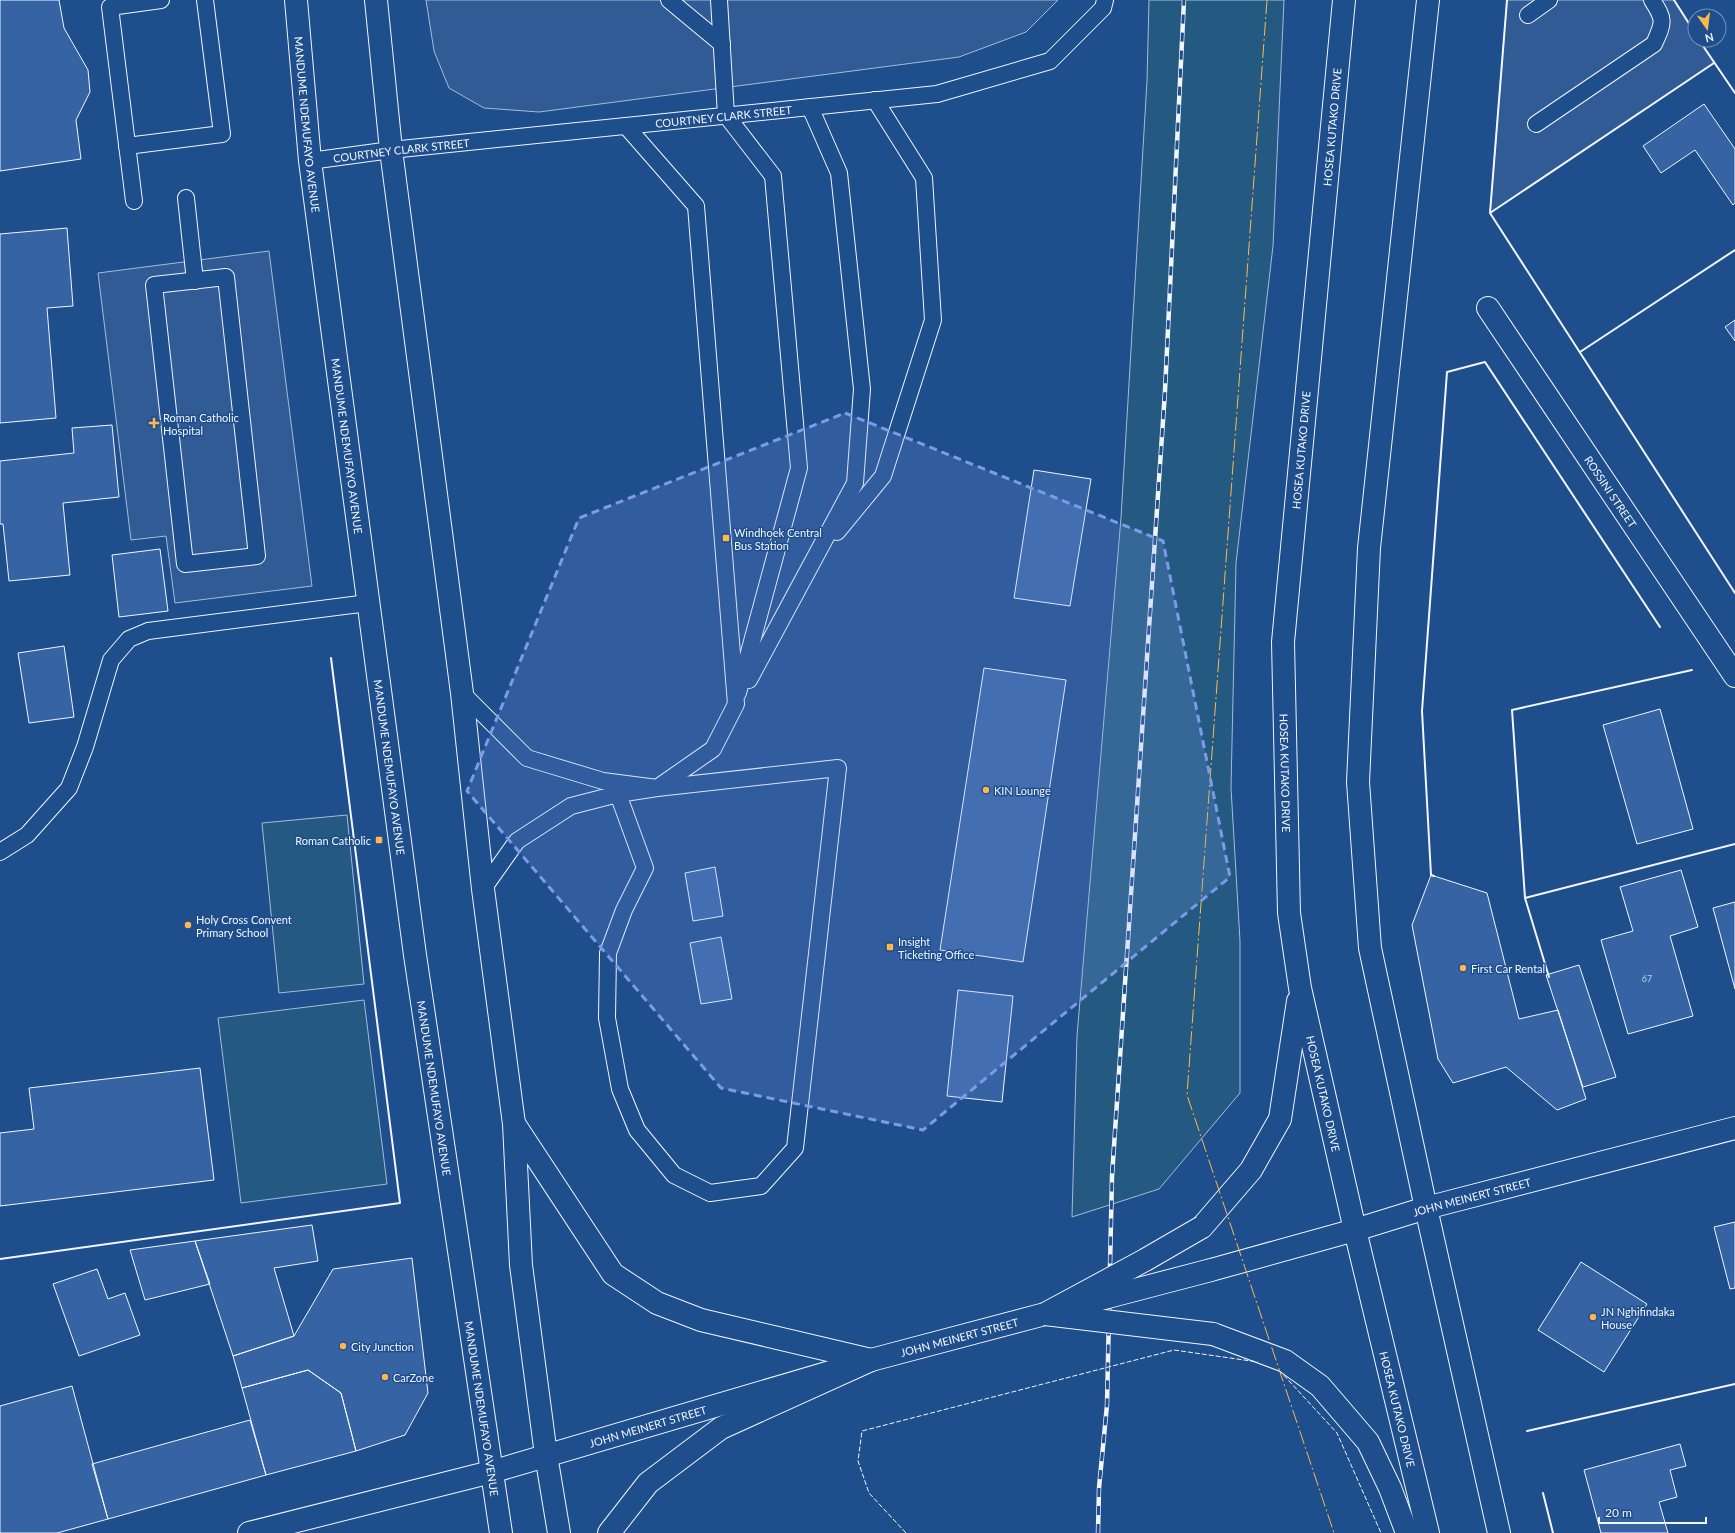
<svg xmlns="http://www.w3.org/2000/svg" width="1735" height="1533" font-family="Lato,sans-serif">
	<rect width="100%" height="100%" fill="#1f4e8c"/>
	<path fill="#245a82" stroke="#a8bbd7" d="M1149 0H1284L1273 246 1236 563 1231 788 1240 941V1093L1159 1189 1072 1217 1077 1036 1121 518 1147 81Z
		M347 815 364 984 279 993 262 823Z
		M364 1000 387 1184 241 1203 218 1018Z"/>
	<path fill="#305b95" stroke="#a8bbd7" d="M426 0H1058L1026 32 959 57 539 112 484 108 449 88 434 51Z
		M1507 0H1674L1695 33V40H1699L1714 63 1490 213Z
		M269 251 312 586 175 603 166 536 131 540 98 273Z"/>
	<path fill="#3563a3" stroke="#f2f6ff" d="M0 0H59L64 28 88 70 90 92 76 120 81 159 0 171Z
		M1704 104 1735 149V203L1733 205 1695 150 1661 173 1643 146Z
		M67 228 73 306 47 308 56 418 0 423V234Z
		M1735 320V341L1725 327Z
		M112 425 119 497 63 503 70 575 9 581 3 524H0V461L74 453 72 428Z
		M1034 470 1091 479 1070 606 1014 598Z
		M160 549 168 611 119 617 112 555Z
		M64 646 74 717 29 723 18 653Z
		M984 668 1066 680 1023 962 940 950Z
		M1660 709 1693 829 1637 844 1603 725Z
		M715 867 723 916 693 921 685 873Z
		M1681 870 1698 927 1670 936 1693 1016 1628 1034 1601 940 1633 931 1620 887Z
		M1431 875 1487 893 1519 1019 1558 1010 1586 1099 1557 1110 1506 1067 1453 1083 1438 1059 1412 925Z
		M1735 902V989L1713 908Z
		M721 937 732 999 701 1004 690 943Z
		M1579 965 1616 1077 1583 1087 1546 975Z
		M958 990 1013 996 1002 1102 947 1096Z
		M200 1068 214 1180 0 1206V1133L34 1129 29 1088Z
		M1735 1222V1288L1730 1289 1714 1227Z
		M312 1225 318 1261 274 1268 294 1336 233 1356 195 1241Z
		M195 1241 210 1284 145 1300 130 1250Z
		M412 1258 428 1393 405 1435 356 1451 341 1393 308 1370 242 1388 233 1356 294 1336 333 1269Z
		M1581 1262 1647 1304 1604 1372 1538 1330Z
		M97 1269 108 1299 125 1293 140 1335 79 1356 53 1284Z
		M308 1370 341 1393 356 1451 266 1475 242 1388Z
		M72 1386 108 1519 57 1533H0V1406Z
		M250 1420 266 1475 108 1519 92 1464Z
		M1680 1444 1686 1466 1670 1470 1677 1497 1659 1502 1668 1533H1601L1584 1470Z"/>
	<g fill="none" stroke-linecap="round" stroke-linejoin="round">
		<defs>
			<g id="lane">
				<path d="M669 0 722 44"/>
				<path d="M719 0 726 115 773 176 799 468 738 693"/>
				<path d="M1528 15 1549 0"/>
				<path d="M1536 124 1654 44C1664 22 1665 20 1652 0"/>
				<path d="M127 146 222 134 205 0"/>
				<path id="s1" d="M310 161 391 150 937 94 1050 61 1103 8 1105 0"/>
				<path d="M186 198 195 281"/>
				<path d="M134 201 110 7 161 0"/>
				<path d="M226 277 257 556 185 564 154 285Z"/>
				<path d="M837 532 883 476 933 320 924 178 875 100"/>
				<path d="M749 680 855 483 862 389 839 173 810 107"/>
				<path d="M462 693 527 758 603 781 657 788 713 749 736 704 696 206 626 126"/>
				<path d="M0 852 27 835 69 788 85 747 111 660 129 639 148 631 368 603"/>
				<path d="M483 889 517 841 571 806 618 794 657 788 838 768 795 1148 761 1186 710 1193 674 1175 637 1130 620 1089 607 1018 608 953 624 910 645 868 618 794"/>
			</g>
			<g id="street">
				<path id="s2" d="M1488 308 1735 676"/>
			</g>
			<g id="secondary">
				<path id="s3" d="M1211 1270 1355 1230 1426 1208 1735 1128"/>
				<path id="s4" d="M249 1533 491 1472 871 1360 1045 1314"/>
			</g>
			<g id="primary">
				<path id="s5" d="M296 0 310 161 415 955 501 1533"/>
				<path d="M376 0 391 150 462 693 483 889 514 1124 521 1265 546 1455 559 1533"/>
				<path id="s6" d="M1344 0 1283 642 1289 913 1300 988 1355 1230 1428 1533"/>
				<path d="M1428 0 1369 548 1358 782 1370 948 1426 1208 1499 1533"/>
				<path d="M515 1125 613 1274 657 1303 701 1320 871 1360"/>
				<path d="M1202 1227 1251 1170 1280 1119 1298 1001"/>
				<path d="M1213 1334 1285 1361 1320 1386 1368 1442 1390 1488 1407 1533"/>
				<path d="M609 1533 648 1483 721 1428 871 1360"/>
			</g>
		</defs>
		<use href="#lane" stroke="#f2f6ff" stroke-width="18"/>
		<use href="#street" stroke="#f2f6ff" stroke-width="24"/>
		<use href="#secondary" stroke="#f2f6ff" stroke-width="24"/>
		<use href="#primary" stroke="#f2f6ff" stroke-width="24"/>
		<use href="#lane" stroke="#1f4e8c" stroke-width="16"/>
		<use href="#street" stroke="#1f4e8c" stroke-width="22"/>
		<use href="#secondary" stroke="#1f4e8c" stroke-width="22"/>
		<use href="#primary" stroke="#1f4e8c" stroke-width="22"/>
		<defs>
			<path id="rail" d="M1098 1533 1099 1488 1107 1405 1112 1176 1165 391 1184 0"/>
		</defs>
		<use href="#rail" stroke="#f2f6ff" stroke-width="4.5"/>
		<use href="#rail" stroke="#1f4e8c" stroke-width="3" stroke-dasharray="9" stroke-linecap="butt"/>
		<defs>
			<path id="secondary-bridge" d="M1062 1309 1211 1270"/>
			<path id="primary-bridge" d="M1045 1314 1145 1260 1202 1227
				M1045 1314 1213 1334"/>
		</defs>
		<use href="#secondary-bridge" stroke="#f2f6ff" stroke-width="24" stroke-linecap="butt"/>
		<use href="#primary-bridge" stroke="#f2f6ff" stroke-width="24" stroke-linecap="butt"/>
		<use href="#secondary-bridge" stroke="#1f4e8c" stroke-width="22"/>
		<use href="#primary-bridge" stroke="#1f4e8c" stroke-width="22"/>
		<path stroke="#f2f6ff" stroke-width="1" stroke-dasharray="5 2" stroke-linecap="butt" d="M1279 1370 1337 1433 1381 1533
			M906 1533 869 1493 858 1461 862 1431 1174 1350 1258 1362"/>
		<path stroke="#f2f6ff" stroke-width="2" d="M1674 0 1695 33
			M1699 40 1735 93
			M1714 63 1490 213 1735 593
			M1490 213 1507 0
			M1580 352 1735 250
			M1434 876 1431 875 1422 711 1447 372 1485 362 1660 627
			M1525 898 1735 844
			M1549 977 1525 898 1512 710 1692 670
			M0 1259 400 1203 331 658
			M1527 1431 1735 1384
			M1543 1493 1553 1533"/>
		<path stroke="#ffb74d" stroke-width="1" stroke-dasharray="14 3 2 3" stroke-linecap="butt" d="M1267 0 1187 1095 1334 1533"/>
	</g>
	<path fill="#7d9aea" fill-opacity="0.2" stroke="#7d9aea" stroke-width="3" stroke-dasharray="8 5" stroke-linejoin="round" d="M845 413 1163 541 1230 877 923 1130 721 1088 467 791 579 518Z"/>
	<g fill="#ffb74d" stroke="#1f4e8c" stroke-width="1.5">
		<path d="M152 417h4v4h4v4h-4v4h-4v-4h-4v-4h4z"/>
		<rect x="722" y="534" width="8" height="8" rx="2"/>
		<circle cx="986" cy="790" r="4"/>
		<rect x="375" y="836" width="8" height="8" rx="2"/>
		<circle cx="188" cy="925" r="4"/>
		<rect x="886" y="943" width="8" height="8" rx="2"/>
		<circle cx="1463" cy="968" r="4"/>
		<circle cx="1593" cy="1317" r="4"/>
		<circle cx="343" cy="1346" r="4"/>
		<circle cx="385" cy="1377" r="4"/>
	</g>
	<g text-anchor="middle" dominant-baseline="central" stroke-width="3" stroke-linejoin="round" paint-order="stroke">
		<g font-size="9" fill="#c3d1e8">
			<text x="1647" y="978">67</text>
		</g>
		<g font-size="11" fill="#f2f6ff" stroke="#1f4e8c">
			<text stroke="none"><textPath href="#s1" startOffset="416">COURTNEY CLARK STREET</textPath></text>
			<text stroke="none"><textPath href="#s5" startOffset="125">MANDUME NDEMUFAYO AVENUE</textPath></text>
			<text transform="translate(1332 127) rotate(-85)">HOSEA KUTAKO DRIVE</text>
			<text stroke="none"><textPath href="#s1" startOffset="92">COURTNEY CLARK STREET</textPath></text>
			<text stroke="none"><textPath href="#s5" startOffset="449">MANDUME NDEMUFAYO AVENUE</textPath></text>
			<text transform="translate(1301 450) rotate(-85)">HOSEA KUTAKO DRIVE</text>
			<text stroke="none"><textPath href="#s2" startOffset="221">ROSSINI STREET</textPath></text>
			<text stroke="none"><textPath href="#s5" startOffset="773">MANDUME NDEMUFAYO AVENUE</textPath></text>
			<text stroke="none"><textPath href="#s6" startOffset="776">HOSEA KUTAKO DRIVE</textPath></text>
			<text stroke="none"><textPath href="#s5" startOffset="1097">MANDUME NDEMUFAYO AVENUE</textPath></text>
			<text stroke="none"><textPath href="#s6" startOffset="1100">HOSEA KUTAKO DRIVE</textPath></text>
			<text stroke="none"><textPath href="#s3" startOffset="271">JOHN MEINERT STREET</textPath></text>
			<text stroke="none"><textPath href="#s4" startOffset="737">JOHN MEINERT STREET</textPath></text>
			<text stroke="none"><textPath href="#s5" startOffset="1421">MANDUME NDEMUFAYO AVENUE</textPath></text>
			<text stroke="none"><textPath href="#s6" startOffset="1424">HOSEA KUTAKO DRIVE</textPath></text>
			<text stroke="none"><textPath href="#s4" startOffset="413">JOHN MEINERT STREET</textPath></text>
		</g>
		<g font-size="11" fill="#f2f6ff" stroke="#1f4e8c" text-anchor="start">
			<text x="163" y="417">Roman Catholic<tspan x="163" dy="13">Hospital</tspan></text>
			<text x="734" y="532">Windhoek Central<tspan x="734" dy="13">Bus Station</tspan></text>
			<text x="994" y="790">KIN Lounge</text>
			<text x="371" y="840" text-anchor="end">Roman Catholic</text>
			<text x="196" y="919">Holy Cross Convent<tspan x="196" dy="13">Primary School</tspan></text>
			<text x="898" y="941">Insight<tspan x="898" dy="13">Ticketing Office</tspan></text>
			<text x="1471" y="968">First Car Rental</text>
			<text x="1601" y="1311">JN Nghifindaka<tspan x="1601" dy="13">House</tspan></text>
			<text x="351" y="1346">City Junction</text>
			<text x="393" y="1377">CarZone</text>
		</g>
	</g>
	<g transform="translate(1707 28) rotate(166)"><circle r="19" fill="#1f4e8c" stroke="#7391ba"/>
	<path d="M0-3L7 15L0 10L-7 15Z" fill="#ffb74d"/>
	<text y="-6" font-size="11" font-weight="bold" text-anchor="middle" fill="#f2f6ff">N</text>
	</g>
	<path d="M1599 1517v6h107v-6" fill="none" stroke="#f2f6ff" stroke-width="2"/>
	<text x="1605" y="1517" font-size="12" fill="#f2f6ff" stroke="#1f4e8c" stroke-width="3" paint-order="stroke">20 m</text>
</svg>
